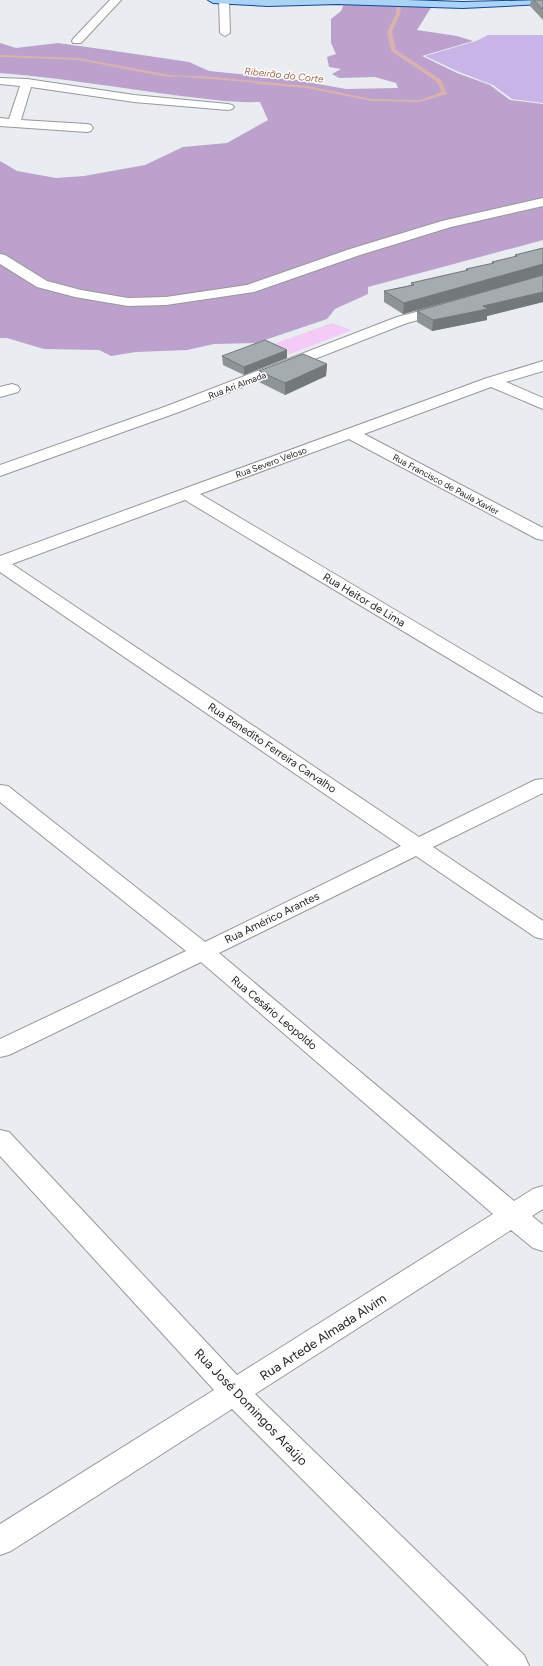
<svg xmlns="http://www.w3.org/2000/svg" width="543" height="1666" font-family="Figtree,sans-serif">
	<rect width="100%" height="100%" fill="#e9ecf1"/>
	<path fill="#c8b4e6" d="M488 35H543V103L512 99 493 85 459 72 425 56 476 41Z"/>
	<path fill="#bba1cc" d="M344 4 432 6 417 30 457 36 473 41 422 56 457 73 490 85 510 100 543 104V240L368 287V294L335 309 327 319 256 343 214 344 187 350 136 352 111 356 99 350 44 349 7 338H0V161L17 171 56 178 84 176 145 165 183 147 227 143 268 120 260 102C233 103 207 99 181 96 121 88 61 78 0 73V43L16 48 58 43 108 50 189 62 209 71 296 80 346 89 398 88 396 83 375 77 339 78 332 74 341 69 329 67 327 57 336 54 331 43V19L341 11Z"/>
	<path fill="#f4cbf6" d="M332 323 352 330 290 354 271 345Z"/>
	<path fill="#dab2ad" d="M398 0H400L398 14 390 32 394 51 439 81 445 93 420 101 372 100 306 87 161 75 79 59 8 57 0 56 80 59 162 75 202 76 308 86 374 100 419 101 442 92 437 81 391 51 387 32 396 14Z"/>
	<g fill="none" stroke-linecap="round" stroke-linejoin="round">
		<path fill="#dab2ad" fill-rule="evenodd" d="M398 0H402L400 14 392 32 396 50 441 80 447 94 420 102 372 101 306 88 257 84 255 83 257 82 306 86 372 99 420 100 442 92 437 82 392 51 388 32 396 14Z
			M0 55 79 58 175 76 173 77 161 76 79 60 0 57Z"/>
		<defs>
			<path id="minor" d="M110 0H121L81 43H73L72 41 73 39Z
				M219 0H229L230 33 225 36 220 33Z
				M0 78 27 79 134 95 228 104 232 105 234 107 232 109 228 110 134 102 31 87 21 120 87 124 91 125 93 128 91 131 87 132 0 126V118L9 119 20 86 0 84Z
				M543 198V206L451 227 360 255 254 292 166 305 128 306 75 297 37 287 0 264V254L5 255 47 281 81 290 128 298 166 297 247 285 350 249 442 221Z
				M446 304 451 305 453 308 451 311 407 323 179 412 0 476V465L167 406 397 317Z
				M543 361V371L506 382 543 398V409L491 387 364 434 543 528V540L537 539 349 439 200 494 543 698V713L536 711 185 500 12 564 419 837 535 780 543 779V793L433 847 543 921V939L535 937 416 856 219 953 514 1201 533 1189 543 1186V1209L532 1216 543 1225V1251L533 1248 511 1230 255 1394 524 1655 529 1666H489L232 1409 11 1551 0 1555V1524L214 1390 0 1156V1130L9 1132 237 1375 493 1214 201 962 9 1055 0 1057V1039L186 951 0 802V785L8 786 205 942 401 846 0 572V556L487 378Z
				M12 384 18 386 20 389 18 392 0 397V387Z"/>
			<path id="major" d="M208 0H407L463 2 543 0V4L463 8 337 4 268 6 213 3Z"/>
		</defs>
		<use href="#minor" stroke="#989898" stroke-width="2"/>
		<use href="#major" stroke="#0d4892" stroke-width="2"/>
		<use href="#minor" fill="#fff" fill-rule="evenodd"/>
		<use href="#major" fill="#aad3f5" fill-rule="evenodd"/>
	</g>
	<path fill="#8d9496" d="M531 0H543V20L530 6Z
		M543 248V302L487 316V320L432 331 417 322V311L526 280 403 314 384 302V291L411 285V283L466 271V269L492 264V262L515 257V255Z
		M222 356 287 358 244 375 223 365Z
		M327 364 326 376 285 395 259 382V371Z"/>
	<path fill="#73787a" d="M543 264V275L403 314 404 303Z
		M543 292V302L487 316V320L432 331 433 320 483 306Z
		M287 350V358L244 375V367Z
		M327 364 326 376 285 395V383Z"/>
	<path fill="#a4acaf" stroke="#73787a" d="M534 0H543V10Z
		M543 248V264L404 303 384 291 414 285 411 283 468 270 466 269 494 263 492 262 517 256 515 255Z
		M543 275V292L483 306 488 309 433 320 417 311Z
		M265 340 287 350 244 367 222 356Z
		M303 354 327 364 285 383 259 371Z"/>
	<g text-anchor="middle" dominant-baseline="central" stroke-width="3" stroke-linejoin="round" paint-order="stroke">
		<g font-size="9" fill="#212121" stroke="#fff">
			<text transform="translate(237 385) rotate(-21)">Rua Ari Almada</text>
			<text transform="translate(271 462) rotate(-20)">Rua Severo Veloso</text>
			<text transform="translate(446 484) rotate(28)">Rua Francisco de Paula Xavier</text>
		</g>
		<g font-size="10" font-style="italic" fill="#9b6c4d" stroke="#fff">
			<text transform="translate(284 75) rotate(6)">Ribeirão do Corte</text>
		</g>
		<g font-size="11" fill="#212121" stroke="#fff">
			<text transform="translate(364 600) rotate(31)">Rua Heitor de Lima</text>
			<text transform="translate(272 748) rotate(34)">Rua Benedito Ferreira Carvalho</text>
			<text transform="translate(272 918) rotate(-26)">Rua Américo Arantes</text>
			<text transform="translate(274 1013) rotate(40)">Rua Cesário Leopoldo</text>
		</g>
		<g font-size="13" fill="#212121" stroke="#fff">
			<text transform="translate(323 1337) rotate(-33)">Rua Artede Almada Alvim</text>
			<text transform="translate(251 1407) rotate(46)">Rua José Domingos Araújo</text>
		</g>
	</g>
</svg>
